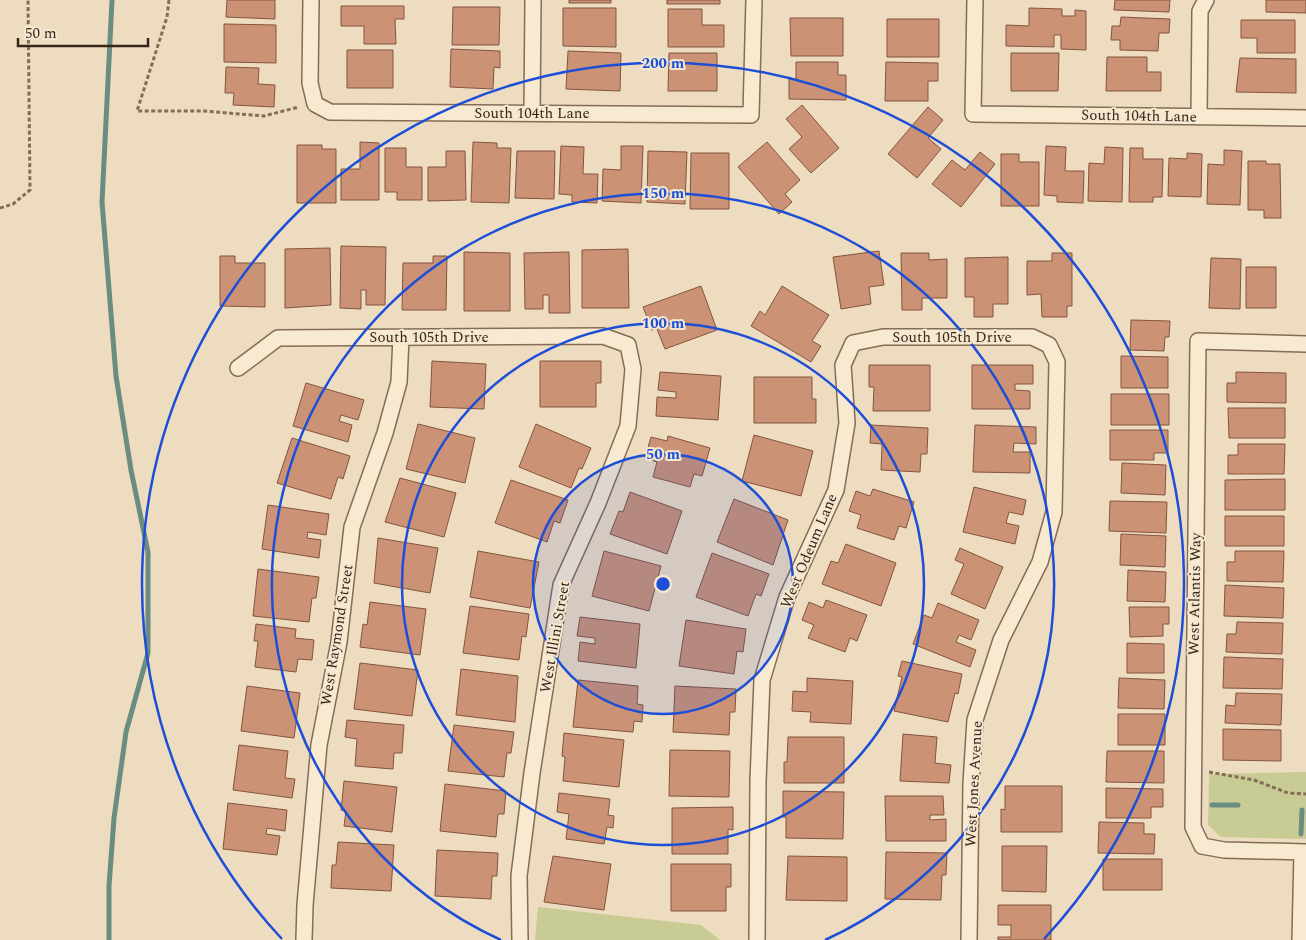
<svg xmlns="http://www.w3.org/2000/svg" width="1306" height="940" font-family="Spectral,serif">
	<rect width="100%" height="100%" fill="#eddcbf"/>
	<path fill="#c8cb93" d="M1306 772V839L1221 837 1208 825 1209 774Z
		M538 907 701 925 720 940H535Z"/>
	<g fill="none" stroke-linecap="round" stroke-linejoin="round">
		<path stroke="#6a8c81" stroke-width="5" d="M1212 805H1238
			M1301 834 1302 810
			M109 940V886L114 818 126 732 148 653V552L131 470 116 376 102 202 112 0"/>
	</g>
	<path fill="#cb9275" stroke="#84543e" d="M227 0H275V19L226 17Z
		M569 0H611V3H569Z
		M667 0H720V4H667Z
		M1115 0H1170L1169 12 1114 10Z
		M1266 0H1306V13L1266 12Z
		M341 6H404V19H395L396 44H364V26H341Z
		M453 7H500L499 45H452Z
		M563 8H616V47L563 46Z
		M1029 8 1062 9V16H1075V10L1086 11V50L1061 49V35H1054V47L1006 46V25L1029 26Z
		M668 9H702V25H724V47H668Z
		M1121 17 1170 19 1169 33H1159L1158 51 1120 50V40H1111L1112 26H1120Z
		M790 18H843V56H791Z
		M887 19H939V57H887Z
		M1241 20H1295V53H1257V38H1241Z
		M224 24 276 25V63L224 62Z
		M451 49 500 51V68L494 67 493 89 450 87Z
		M347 50H393V88H347Z
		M568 51 621 53 620 91 566 89Z
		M669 53H717V91H668Z
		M1011 53H1059L1058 91H1011Z
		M1107 57H1147V72H1161V91H1106Z
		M1240 58 1296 59V93L1236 92Z
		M796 62H838V75H846V100L789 99V79H796Z
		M886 62 938 63V81H928V101H885Z
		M226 67 259 68 258 84 275 85 274 107 233 105 234 93H225Z
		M802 105 839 148 811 173 789 149 802 137 786 119Z
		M928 107 943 120 928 138 941 149 917 178 888 154Z
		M360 142 379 143V200H341V169H360Z
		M473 142 497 143V148H511L509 203 471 202Z
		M767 142 800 180 785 194 792 202 779 214 738 167Z
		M297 145H322V149H336V203H297Z
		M561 146 584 147 583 174H598L597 203 572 202V195L559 194Z
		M621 146H643L641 203 602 201 603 169 621 170Z
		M1046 146 1066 147 1065 171H1084L1083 203 1057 202V196L1044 195Z
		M1105 147 1123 148 1122 202 1088 201 1089 163 1104 164Z
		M385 148H406V167H422V200H397V192H385Z
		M1130 148H1143V159H1163L1162 197H1153V202H1129Z
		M1224 150 1242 151 1240 205 1207 204 1208 164 1224 165Z
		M446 151H465L466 200 428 201V167H446Z
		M517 151H555L554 199 515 198Z
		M648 151 687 152 685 204 647 202Z
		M980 152 995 164 961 207 932 184 952 160 965 170Z
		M691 153H729V209H690Z
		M1187 153 1202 154 1201 197 1168 196 1169 158 1187 159Z
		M1001 154H1019V162H1039V206H1001Z
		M1248 161H1266V164H1280L1281 218H1264V210H1248Z
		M341 246 386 247 385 305H366V290H361V309L340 308Z
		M330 248 331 305 285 308V249Z
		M628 249 629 308H582V250Z
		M879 251 884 285 869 287 871 304 841 309 833 257Z
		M464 252 510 253V311H464Z
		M569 252 570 313H549V295H543V309H525L524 253Z
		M901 253H929V260L947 259V298H922V310H902Z
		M1052 253H1072V306H1067V317H1042L1041 294 1027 295V261H1052Z
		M220 256H235V263H265V307L220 306Z
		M433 256H447L446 310H402L403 263H433Z
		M1008 257V304H993V317H974V297H965V258Z
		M1211 258 1241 259 1240 309 1209 308Z
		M1246 267H1276V308H1246Z
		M701 286 717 330 665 349 657 329 652 330 643 307Z
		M782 286 829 315 812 341 821 346 811 362 751 326 760 311 765 315Z
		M1131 320 1170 321 1169 337H1165L1164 351 1130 350Z
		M1121 356 1168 357V388H1121Z
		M432 361 486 364 484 409 430 407Z
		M540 361H601V383H596V407H540Z
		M869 365H930V411H873L874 387H869Z
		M972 365H1033V384H1015V390L1030 391V409H972Z
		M660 372 721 376 718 420 656 416 657 397 676 398V392L658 390Z
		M1236 372 1286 373V403L1227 402V383H1236Z
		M754 377H812V399H816V423H754Z
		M306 383 364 400 358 420 341 415 339 421 352 425 348 442 293 426Z
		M1111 394H1169V425H1111Z
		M1228 408H1285V438H1229Z
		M418 424 475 438 465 483 406 469Z
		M536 424 591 448 582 469 579 468 571 488 519 467Z
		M871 425 928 428 927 454H921L920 472 881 470 882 444 870 443Z
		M975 425 1036 427V444L1014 443 1013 452H1030V473L973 472Z
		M1110 430H1168V453H1154V460H1110Z
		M754 435 813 451 801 496 742 481Z
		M668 436 710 448 702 476 694 474 690 487 653 477 657 462 645 458 651 437 667 441Z
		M292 438 350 456 343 479 338 477 331 499 277 483Z
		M1238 444H1285L1284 474H1228V455H1238Z
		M1122 463 1166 465 1165 495 1121 493Z
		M400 478 456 493 444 537 385 522Z
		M1285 479V510H1225V480Z
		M511 480 568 500 560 523 554 521 547 542 495 523Z
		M974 487 1026 500 1023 515 1009 512 1006 523 1019 526 1015 544 963 532Z
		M873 489 914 502 906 528 899 526 894 540 857 528 861 515 849 511 856 491 870 496Z
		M630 492 682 511 667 554 610 534 619 511 623 512Z
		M734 499 788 520 773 565 717 542Z
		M1110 501 1167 502 1166 533 1109 531Z
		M268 505 329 514 326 535 308 532 307 538 321 540 319 558 262 549Z
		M1225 516H1284V546H1225Z
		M1121 534 1166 536 1165 567 1120 565Z
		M378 538 438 548 430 593 374 583Z
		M846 544 896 563 881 606 822 584 831 561 838 563Z
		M960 548 1003 567 985 609 951 594 964 564 955 560Z
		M478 551 539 562 530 608 470 597Z
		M604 551 661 566 649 611 592 596Z
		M1235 551H1284L1283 582 1227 581V562H1235Z
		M712 553 769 574 761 596 756 594 748 616 696 597Z
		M258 569 319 577 316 598H312L309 622 253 616Z
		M1128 570 1166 572 1165 602 1127 601Z
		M1225 585 1284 588 1283 618 1224 616Z
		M826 600 867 615 857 641 850 638 845 652 808 638 814 625 802 620 809 602 823 608Z
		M370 602 426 609 420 655 360 647 363 624 367 625Z
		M938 603 979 620 971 640 959 635 956 642 976 650 970 667 913 644 924 615 932 618Z
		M470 606 529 614 526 637 522 636 519 660 463 653Z
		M1129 607H1169V624H1163V636L1130 637Z
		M580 617 640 624 636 668 578 661 580 642 595 644V638L577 636Z
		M686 620 746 629 743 652 737 651 734 674 679 666Z
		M1237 622 1283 623 1282 654 1226 652 1227 634H1236Z
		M256 624 296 629 295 638 314 640 312 660 298 659 296 672 255 667 258 641H254Z
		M1127 643 1164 644V673H1127Z
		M1224 657 1283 659 1282 689 1223 688Z
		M902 661 962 674 958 694 955 693 948 722 894 711 902 677 898 676Z
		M360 663 418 670 412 716 354 709Z
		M461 669 518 676 515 722 456 715Z
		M807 678 853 681 851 724 810 722 811 712 792 711 793 691 807 692Z
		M1119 678 1165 680 1164 709 1118 708Z
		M578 680 638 686 637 704 643 705 642 722 634 721 633 732 573 727Z
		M247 686 300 693 294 738 241 731Z
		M675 686 736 689 735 712H730L729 735 673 732Z
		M1236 693 1282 694 1281 725 1225 723 1226 705 1235 706Z
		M1118 714H1165V745H1118Z
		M347 720 404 725 402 753H394L393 769 355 766 357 739 345 737Z
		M454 725 514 732 511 753H507L504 777 448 771Z
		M1223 729 1281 730V761L1223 760Z
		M564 733 624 740 619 787 563 781 565 757 562 756Z
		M903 734 937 737 935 763 951 765 949 783 900 781Z
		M788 737H844V783H784V762H787Z
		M239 745 288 751 285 778 295 779 292 798 233 790Z
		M670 750 730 751 729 797 669 796Z
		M1107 751H1164V783L1106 782Z
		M344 781 397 787 392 832 344 826 346 811 341 810Z
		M445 784 506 791 504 814H498L496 837 440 831Z
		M1005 786H1062V832H1001V809L1005 810Z
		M1106 788 1163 789V807H1151V818H1106Z
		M783 791 844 792 843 839 786 838V817H783Z
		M559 793 610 799 608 815 614 816 613 828 607 827 604 844 566 839 569 814 557 812Z
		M885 796H943L944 815H930V820L946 819V841H886Z
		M228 803 287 810 285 831 267 828 266 834 280 836 277 855 223 849Z
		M733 807V830L728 829V854H672V808Z
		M1099 822 1144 823V834H1155L1154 854 1098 853Z
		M338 842 394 845 391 891 331 888 332 865H336Z
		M1002 846H1047L1046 892 1002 891Z
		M437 850 498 853 497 876H492L491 899 435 896Z
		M886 852 947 853 946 875H942L941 900 885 899Z
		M553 856 611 864 604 910 544 902Z
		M788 856 847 857V901L786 900Z
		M1103 859H1162V890H1103Z
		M671 864H731V887H726V911H671Z
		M998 905H1051V940H998V937H1011V925H998Z"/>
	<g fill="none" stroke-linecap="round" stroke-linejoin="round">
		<defs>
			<path id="minor" d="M311 0 310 83 315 104 330 112 751 115 754 0
				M975 0 973 114 1306 118
				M532 113 533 0
				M1199 117 1200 11 1206 0
				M1306 344 1198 341 1193 827 1202 846 1224 850 1306 852
				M238 368 278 338 603 336 628 345 633 369 628 426 598 503 561 585 532 773 519 876 520 940
				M304 940 305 905 319 745 339 642 352 527 385 433 399 382 401 337
				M757 940 758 781 762 680 787 597 836 490 847 423 843 365 853 343 883 337H1032L1049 345 1057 362 1054 512 1040 562 1001 640 975 720 971 784 969 940
				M1300 940 1302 852"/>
		</defs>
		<use href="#minor" stroke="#856c57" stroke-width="18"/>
		<path stroke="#856c57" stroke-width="3" stroke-dasharray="4 2.5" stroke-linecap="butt" d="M169 0 167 17 137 111H204L264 116 299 107
			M0 208 13 204 30 190 28 0
			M1209 772 1254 780 1288 793 1306 794"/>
		<use href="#minor" stroke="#f8ead1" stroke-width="15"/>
	</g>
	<circle cx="663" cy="584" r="130" fill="#1d4ed8" fill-opacity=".12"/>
	<g fill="none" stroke="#1d4ed8" stroke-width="2.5">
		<circle cx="663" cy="584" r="130"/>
		<circle cx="663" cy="584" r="261"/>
		<path d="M501 940A391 391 0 1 1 825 940"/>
		<path d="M282 939A521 521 0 1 1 1044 939"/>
	</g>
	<g text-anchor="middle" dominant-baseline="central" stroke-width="4" stroke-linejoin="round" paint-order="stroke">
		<g font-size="15" fill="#35261c" stroke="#f5e7ce">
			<text x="532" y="113">South 104th Lane</text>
			<text transform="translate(1139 116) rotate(1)">South 104th Lane</text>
			<text x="429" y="337">South 105th Drive</text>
			<text x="952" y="337">South 105th Drive</text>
			<text transform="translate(809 551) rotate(-67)">West Odeum Lane</text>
			<text transform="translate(1195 594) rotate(-89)">West Atlantis Way</text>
			<text transform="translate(337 635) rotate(-81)">West Raymond Street</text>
			<text transform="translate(555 637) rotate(-80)">West Illini Street</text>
			<text transform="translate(974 784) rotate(-87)">West Jones Avenue</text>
		</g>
	</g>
	<circle cx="663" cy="584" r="8" fill="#1d4ed8" stroke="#f5e7ce" stroke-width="2.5"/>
	<g font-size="15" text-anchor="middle" font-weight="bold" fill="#1d4ed8" stroke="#f5e7ce" stroke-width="4" stroke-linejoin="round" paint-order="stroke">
		<text x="663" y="68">200 m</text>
		<text x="663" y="198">150 m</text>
		<text x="663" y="328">100 m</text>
		<text x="663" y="459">50 m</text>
	</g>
	<path d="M18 38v8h130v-8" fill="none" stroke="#35261c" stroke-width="2.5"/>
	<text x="25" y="38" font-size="15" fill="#35261c" stroke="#f5e7ce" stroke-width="4" paint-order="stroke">50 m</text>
</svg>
